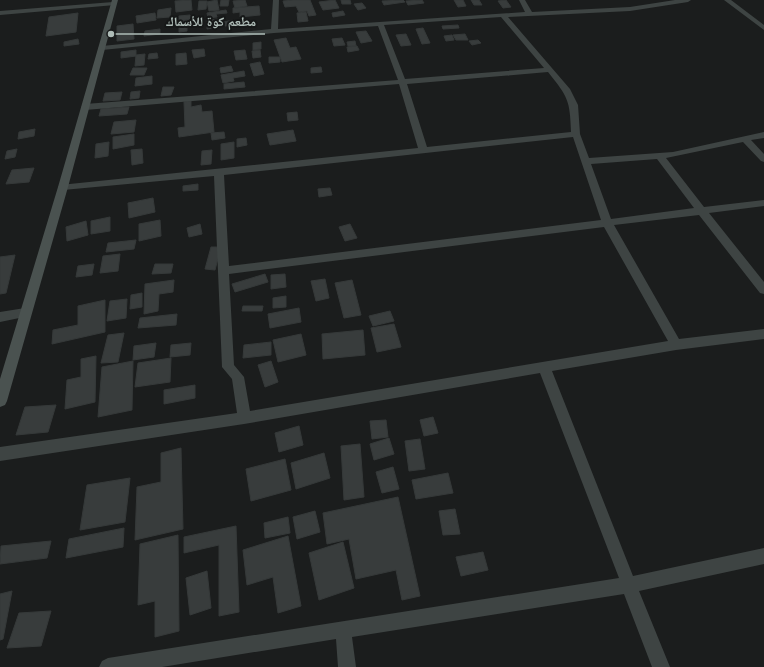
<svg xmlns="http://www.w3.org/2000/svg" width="764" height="667" font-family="Arial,'Noto Naskh Arabic',sans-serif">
	<rect width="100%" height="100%" fill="#1b1d1d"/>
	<path fill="#383c3c" stroke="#353939" d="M191 0 192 10 176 12 175 1Z
		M217 0 219 10 209 11 207 2Z
		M221 0H229L228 6H220Z
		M245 0 247 6 235 8 233 1Z
		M293 0H310L316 15 309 16 307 11 299 12 296 6 285 7 283 1Z
		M335 0 339 8 323 10 319 2Z
		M341 0H350L351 4H342Z
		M403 0 405 2 384 5 382 1Z
		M422 0 424 3 408 5 406 1Z
		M454 0H463L466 6 458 7Z
		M471 0H479L482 5H474Z
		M506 0 511 7 503 8 498 1Z
		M199 1H207L206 9 198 10Z
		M362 3 366 8 358 10 354 4Z
		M259 6 260 15 240 17V12L233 13V8Z
		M171 8 170 17 157 18 158 10Z
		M226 10 227 13 216 14 217 17 208 18 207 13Z
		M343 11 345 15 333 17 332 13Z
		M306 12 308 21 298 22 297 13Z
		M78 13 76 32 46 36 49 17Z
		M155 13 156 20 137 23 136 16Z
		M190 15 191 19 179 21V16Z
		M218 19 219 27 207 29V20Z
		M190 20V25L179 26V21Z
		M233 20V25L225 26 224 22Z
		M133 24 134 39 117 41V26Z
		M458 25 459 28 443 29 442 26Z
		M187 26V31L179 32V27Z
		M423 28 430 43 422 44 416 29Z
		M160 29V34L144 36 145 31Z
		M366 31 372 41 361 43 356 32Z
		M406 34 411 45 401 46 396 35Z
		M465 34 468 40H456L453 35Z
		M452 35 454 40 446 41 444 36Z
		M286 38 290 48 296 47 301 59 282 62 274 40Z
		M342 38 345 45 334 46 332 39Z
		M78 39 79 44 64 46V42Z
		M478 40 481 43 472 45 469 41Z
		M355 41 356 46H348L347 42Z
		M261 42V49L253 50V43Z
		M357 46 359 50 348 52 347 47Z
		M204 49 205 56 194 58 192 50Z
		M136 50V56L121 58V52Z
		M245 50 247 59 236 60 234 51Z
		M260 50 261 57 253 58 252 51Z
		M157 53 158 58 148 59 149 54Z
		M186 53 187 64 176 65V54Z
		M145 54 144 65 135 66 136 55Z
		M269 57H280V62L269 63Z
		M260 62 264 74 254 76 250 64Z
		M231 66 233 71 221 73 220 68Z
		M321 67 322 72 311 73V68Z
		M133 68H147L144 75H130Z
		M244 71 245 76 233 78 234 81 223 83 221 75Z
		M152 76V84L135 86 136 78Z
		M244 82 245 87 224 89V84Z
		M163 87H174L171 95 161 96Z
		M140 91 139 98 130 99 131 92Z
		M122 92 120 100 103 101 105 93Z
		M191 101V107L201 105 202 112 212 111 214 132 179 137 178 128 185 127 184 102Z
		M129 107 127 114 99 116 101 109Z
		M297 112 298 120 288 121 287 113Z
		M136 120 134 132 111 134 114 122Z
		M35 129 34 136 18 139 19 132Z
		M293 130 296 141 270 145 267 134Z
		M224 132 225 138 212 140 211 133Z
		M134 134V145L113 149V137Z
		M246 138 247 145 237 147V139Z
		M109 142 108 156 95 158 96 144Z
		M234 142V158L221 160V144Z
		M17 149 15 157 5 159 7 151Z
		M142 149 143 163 132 165 131 150Z
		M212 150 211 164 201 165 202 151Z
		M34 168 29 182 6 184 12 170Z
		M198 184V190L183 191V186Z
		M330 188 332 195 319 197 318 189Z
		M153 198 155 212 129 218 128 203Z
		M110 217V231L91 234V221Z
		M160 220 161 236 139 241V224Z
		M86 221 88 235 67 241 66 227Z
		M200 224 202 234 189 237 187 228Z
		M350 224 357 238 345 241 339 227Z
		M136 240 134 249 106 252 108 243Z
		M211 247H221L215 270 205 269Z
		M120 254 118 271 100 273 103 256Z
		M15 255 6 293 0 294V257Z
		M94 264 92 275 76 277 78 266Z
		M155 264H173L171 273 152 274Z
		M265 274 268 282 235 292 232 284Z
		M285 274 286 287 271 289V275Z
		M325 279 329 298 316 301 311 281Z
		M174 280 173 292 159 294 158 311 144 314 145 284Z
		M352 280 361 315 344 318 335 283Z
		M142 293V307L130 309 131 295Z
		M286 296V307L273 308V298Z
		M127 299 126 318 107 321 110 301Z
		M105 300V332L52 344 53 330 78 325V306Z
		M243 306H263L262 311H242Z
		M299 308 301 322 270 328 268 314Z
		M390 311 394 321 373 326 369 316Z
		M177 314 176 325 138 328 140 318Z
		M394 324 401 347 377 352 371 328Z
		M363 330 365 355 323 359 322 334Z
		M124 333 118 362 101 363 108 335Z
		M301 334 306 355 278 362 273 340Z
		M271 342V355L243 358 244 345Z
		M156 343 154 357 133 360 134 346Z
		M191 343 190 355 170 357 171 345Z
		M96 356 95 402 65 409 67 380 81 377V359Z
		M171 358 170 382 135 387 138 363Z
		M133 361 132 410 98 417 102 367Z
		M271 361 278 382 265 387 258 365Z
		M195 385V398L164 404V390Z
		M56 405 48 432 16 435 25 407Z
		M433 417 438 433 424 436 420 420Z
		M386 420 388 437 372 439 370 421Z
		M299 426 303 445 279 452 275 433Z
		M389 438 394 454 374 460 370 444Z
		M420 439 425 469 409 471 405 441Z
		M360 444 364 497 344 500 341 446Z
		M181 448 183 529 135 540 137 487 161 482V453Z
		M324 453 330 478 296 489 291 463Z
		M285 459 291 490 251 501 246 469Z
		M393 467 399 489 382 493 376 472Z
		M448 473 453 493 416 499 412 480Z
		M130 478 125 522 80 530 87 485Z
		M398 497 420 596 402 600 396 570 356 579 349 539 327 544 323 513Z
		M455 509 460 534 443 535 439 511Z
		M315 511 320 532 297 539 293 517Z
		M288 517 290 533 265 538 264 523Z
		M236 526 239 612 219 616V545L184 553V537Z
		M124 528 123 547 66 558 69 539Z
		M178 535 179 631 155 637V601L138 605 140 544Z
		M288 536 301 606 278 613 273 577 247 585 243 550Z
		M51 541 47 558 0 564 1 546Z
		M343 542 354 588 319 600 309 553Z
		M483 552 488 570 461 576 456 557Z
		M207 571 211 608 190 615 186 578Z
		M12 591 3 639 0 640V594Z
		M51 611 41 646 7 648 19 613Z"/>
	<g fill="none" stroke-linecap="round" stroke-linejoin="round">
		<path fill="#3e4443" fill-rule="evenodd" d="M273 0H279L278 29 525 12 519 0H525L532 12 630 7 675 0H691L688 2 630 11 508 17 570 89 578 105 580 134 589 158 673 152 764 132V138L751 140 764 154V162L761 161 743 142 666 158 704 207 764 200V206L709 213 764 282V294L760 293 699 215 614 225 679 339 764 329V339L676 350 552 371 633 576 764 548V564L639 591 670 667H652L624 594 352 637 356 667H338L336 639 162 667H99L102 661 108 658 619 578 540 373 244 424 0 461V447L237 413 232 379 222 367 214 176 63 190 60 189 58 187 60 185 418 148 399 84 85 110 81 107 85 104 398 80 378 26 274 33 102 50 98 48 102 46 271 29ZM501 17 544 68 405 79 384 25ZM548 72C568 97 570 100 571 132L427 147 407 84ZM573 137 601 220 229 266 224 175ZM657 159 694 208 611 219 591 164ZM604 227 668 341 250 411 244 377 234 365 229 274Z
			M724 0H731L764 25V30Z
			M113 2 115 3V5L0 15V11Z
			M25 308 29 310 31 313 29 316 0 322V312Z"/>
		<path fill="#4a5250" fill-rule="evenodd" d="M112 0H118L68 187 7 401 5 405 0 407V379L58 187Z"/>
	</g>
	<path fill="none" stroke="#aebcb7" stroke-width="1.5" d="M111 34L158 34H265"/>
	<circle fill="#aebcb7" stroke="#161818" stroke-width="1.5" cx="111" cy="34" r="4"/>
	<g font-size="13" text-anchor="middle" font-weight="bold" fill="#aebcb7" stroke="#161818" stroke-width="4" stroke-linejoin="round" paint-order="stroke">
		<text x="211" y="26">مطعم كوة للأسماك</text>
	</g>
</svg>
